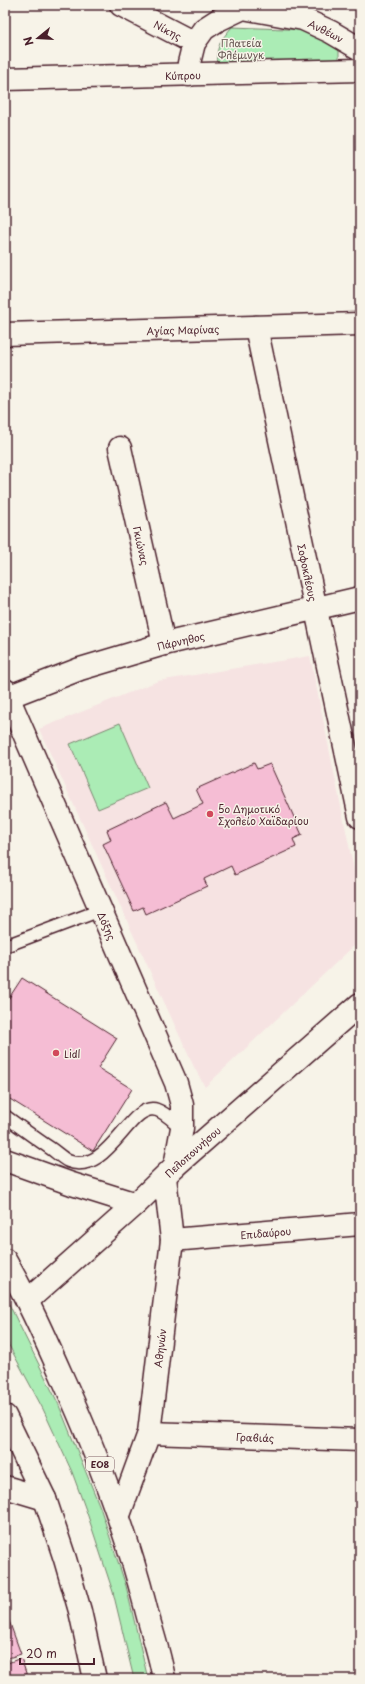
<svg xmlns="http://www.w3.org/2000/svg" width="365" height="1684" font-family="'Playpen Sans',sans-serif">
	<rect width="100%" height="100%" fill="#f7f3e8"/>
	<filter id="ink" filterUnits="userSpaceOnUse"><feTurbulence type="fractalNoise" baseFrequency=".025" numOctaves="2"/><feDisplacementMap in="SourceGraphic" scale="8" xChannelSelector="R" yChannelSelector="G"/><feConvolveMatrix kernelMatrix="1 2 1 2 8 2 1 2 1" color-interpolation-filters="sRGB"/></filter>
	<g filter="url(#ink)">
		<path fill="#f6e3e2" d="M310 656 360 899V940L205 1087 193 1065 39 729 158 681Z"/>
		<path fill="#abecb5" stroke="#7a8670" d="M232 27 312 30 339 49V65L216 70C217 48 217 44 232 27Z
			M120 723 148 788 98 809 70 744Z
			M5 1296 58 1403 100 1507 126 1586 148 1679H134L113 1592 87 1513 72 1472 43 1409 5 1338Z"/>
		<path fill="#f5bdd4" stroke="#4a1f2b" d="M254 763 257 769 270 764 302 835 293 839 296 847 235 875 231 866 204 879 207 886 146 914 143 907 134 911 103 844 111 840 107 830 166 802 174 818 203 804 196 789Z
			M22 978 117 1038 98 1068 132 1089 93 1151 5 1096V1004Z
			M8 1618 21 1654 5 1659V1619Z
			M21 1658 28 1679H5V1664Z"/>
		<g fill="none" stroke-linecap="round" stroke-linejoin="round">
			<defs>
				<path id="lane" d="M5 946 101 910
					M5 1116C20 1127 35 1138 50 1148 56 1152 62 1158 68 1161 109 1177 130 1100 157 1110 166 1113 175 1123 182 1128"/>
				<g id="street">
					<path id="s1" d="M121 5 194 43"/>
					<path id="s2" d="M256 327 360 817"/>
					<path id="s3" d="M5 334 360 324"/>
					<path id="s4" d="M120 448 164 644"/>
					<path id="s5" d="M5 690 176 1083 182 1105V1128L175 1166"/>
					<path id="s6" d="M5 698 80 669 164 644 360 598"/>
					<path id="s7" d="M172 1240 360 1224"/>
					<path id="s8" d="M27 1301 136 1204 175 1166 360 1004"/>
					<path id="s9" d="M149 1433 360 1440"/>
					<path d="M5 1487 45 1499"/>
					<path id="s10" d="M119 1515 149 1433 172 1240 165 1177"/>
				</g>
				<g id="secondary">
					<path id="s11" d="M189 75V63L194 43 204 29 218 20 243 8 303 19 331 32 360 49"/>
					<path id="s12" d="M5 79 360 70"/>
				</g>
				<path id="highway" d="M5 1160 72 1184 136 1204
					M5 1260C26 1296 43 1334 60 1372 95 1449 124 1523 145 1605 151 1630 160 1654 164 1679
					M5 1416 45 1499 65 1559 80 1611 95 1679"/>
			</defs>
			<use href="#lane" stroke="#4a1f2b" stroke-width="15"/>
			<use href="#street" stroke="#4a1f2b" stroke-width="25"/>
			<use href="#secondary" stroke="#4a1f2b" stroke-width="25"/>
			<use href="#highway" stroke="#4a1f2b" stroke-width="25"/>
			<use href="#lane" stroke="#f7f3e8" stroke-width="12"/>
			<use href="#street" stroke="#f7f3e8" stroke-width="22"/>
			<use href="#secondary" stroke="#f7f3e8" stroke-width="22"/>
			<use href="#highway" stroke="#f7f3e8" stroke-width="22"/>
		</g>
	</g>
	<g fill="#d1495b" stroke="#f7f3e8" stroke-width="1.5">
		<circle cx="210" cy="814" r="4"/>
		<circle cx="56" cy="1053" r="4"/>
	</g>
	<g text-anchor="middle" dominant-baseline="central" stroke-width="3" stroke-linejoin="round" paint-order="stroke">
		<rect fill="#f7f3e8" stroke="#7e5f64" stroke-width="1" x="86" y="1457" width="28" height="14" rx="3"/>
		<g font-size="9" font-weight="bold" fill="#4a1f2b">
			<text x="100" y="1464">ΕΟ8</text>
		</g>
		<g font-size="10" fill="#4a1f2b" stroke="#f7f3e8">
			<text stroke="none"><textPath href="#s1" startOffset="53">Νίκης</textPath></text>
			<text stroke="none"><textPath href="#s11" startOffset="181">Ανθέων</textPath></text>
			<text stroke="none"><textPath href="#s12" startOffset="178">Κύπρου</textPath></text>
			<text stroke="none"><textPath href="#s3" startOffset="178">Αγίας Μαρίνας</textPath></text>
			<text stroke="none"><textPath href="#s4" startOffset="100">Γκιώνας</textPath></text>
			<text stroke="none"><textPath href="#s2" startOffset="251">Σοφοκλέους</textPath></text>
			<text stroke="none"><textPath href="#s6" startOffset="185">Πάρνηθος</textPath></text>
			<text stroke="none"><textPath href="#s5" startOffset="257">Δόξης</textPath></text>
			<text stroke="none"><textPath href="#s8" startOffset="223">Πελοποννήσου</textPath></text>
			<text stroke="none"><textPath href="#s7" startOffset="94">Επιδαύρου</textPath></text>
			<text stroke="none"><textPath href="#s10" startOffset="173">Αθηνών</textPath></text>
			<text stroke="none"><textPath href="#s9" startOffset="106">Γραβιάς</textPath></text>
		</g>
		<g font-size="10" fill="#62524e" stroke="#f7f3e8">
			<text x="241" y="42">Πλατεία<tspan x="241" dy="12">Φλέμινγκ</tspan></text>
		</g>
		<g font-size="10" fill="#4a1f2b" stroke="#f7f3e8" text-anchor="start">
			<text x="218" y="808">5ο Δημοτικό<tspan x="218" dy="12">Σχολείο Χαϊδαρίου</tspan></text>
			<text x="64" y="1053">Lidl</text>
		</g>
	</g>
	<rect width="365" height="1684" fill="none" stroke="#f7f3e8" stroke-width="20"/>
	<rect x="10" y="10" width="345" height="1664" fill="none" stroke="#4a1f2b" stroke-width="1.5" filter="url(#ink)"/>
	<g transform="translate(38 38) rotate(252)" stroke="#f7f3e8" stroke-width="3" paint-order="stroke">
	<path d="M0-3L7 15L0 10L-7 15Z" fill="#4a1f2b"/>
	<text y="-6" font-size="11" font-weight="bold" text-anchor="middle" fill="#4a1f2b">N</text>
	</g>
	<path d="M20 1658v6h74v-6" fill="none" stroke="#4a1f2b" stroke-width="2"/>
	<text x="26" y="1658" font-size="12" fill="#4a1f2b" stroke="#f7f3e8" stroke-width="3" paint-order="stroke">20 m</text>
</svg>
